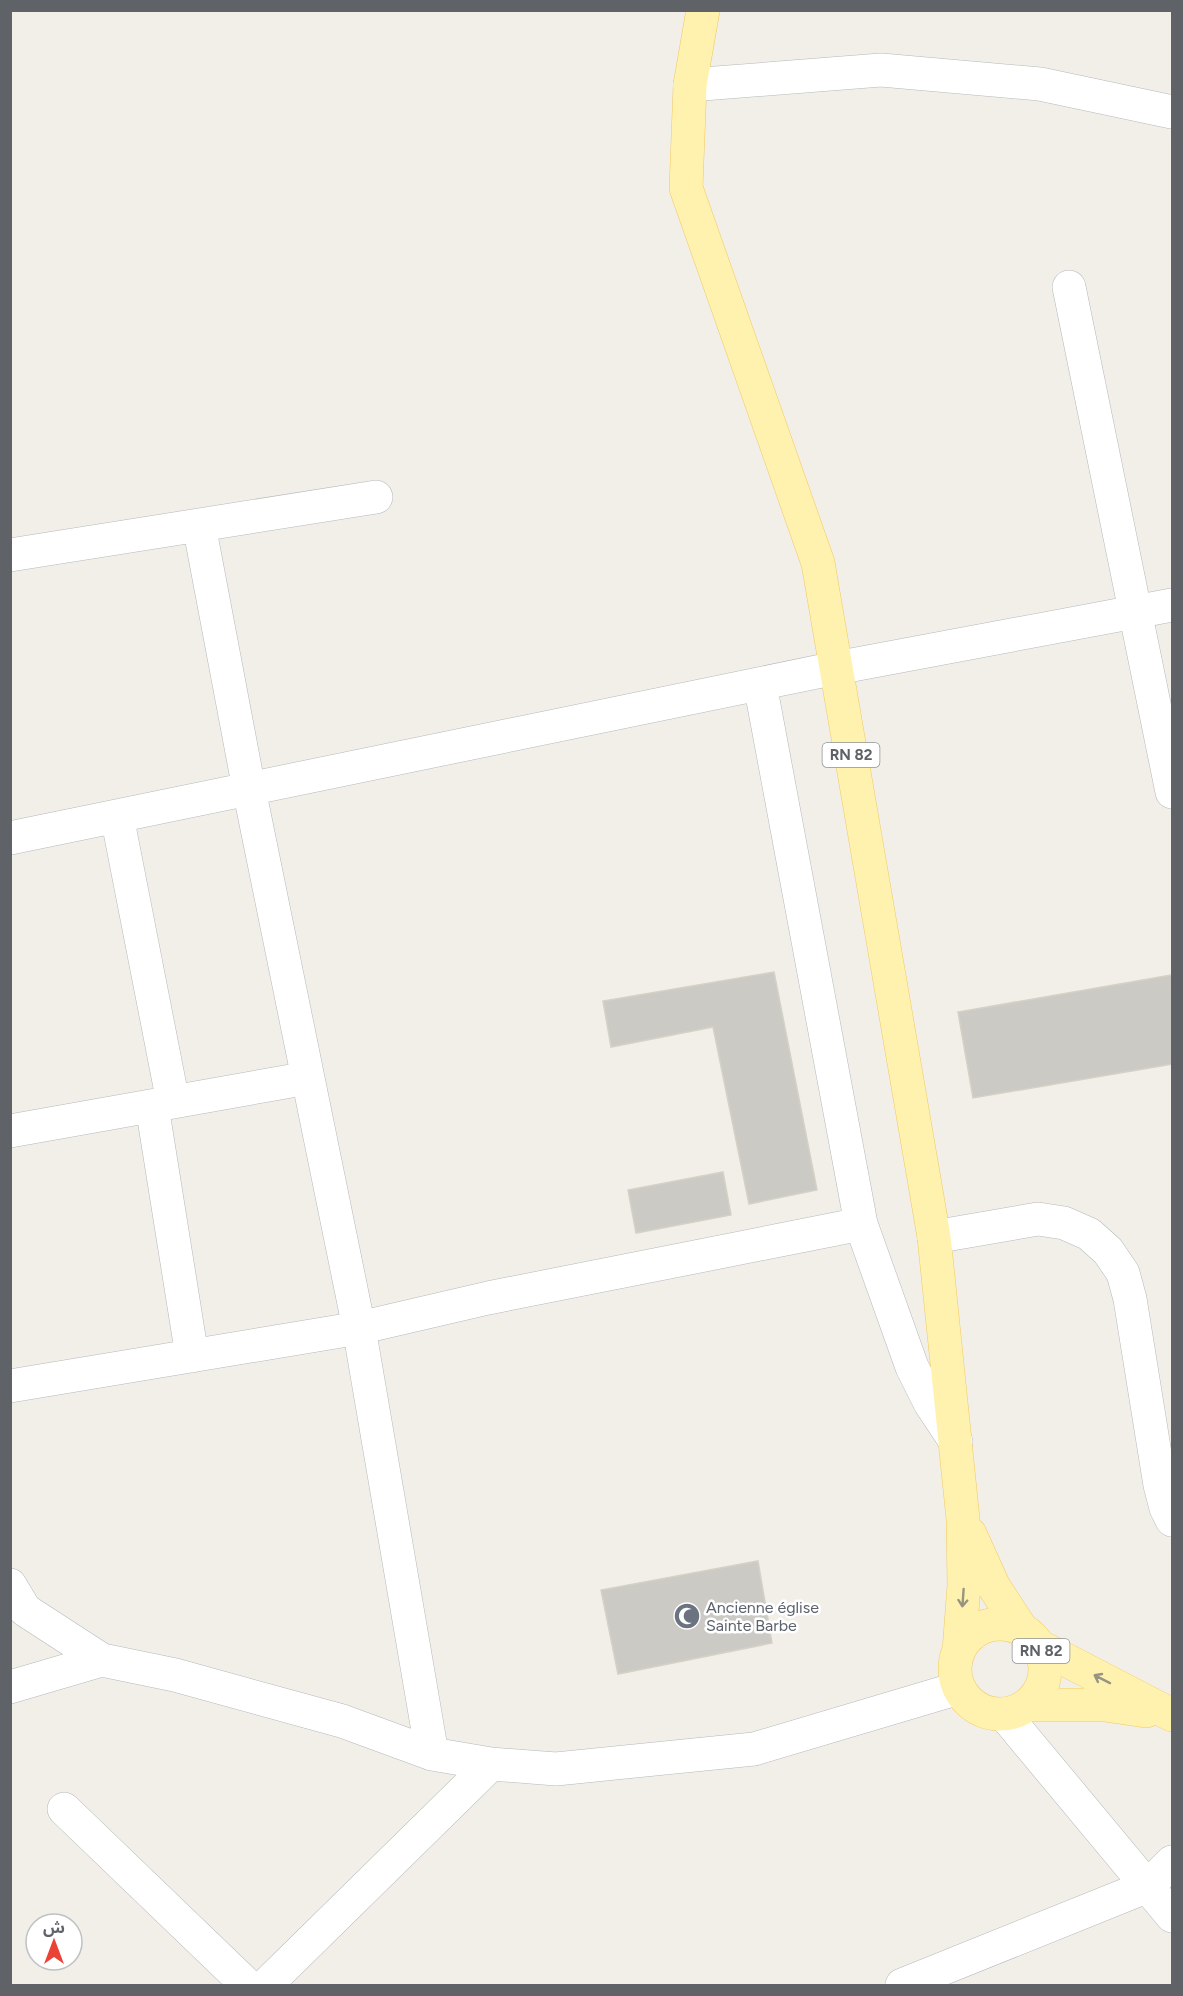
<svg xmlns="http://www.w3.org/2000/svg" width="1183" height="1996" font-family="Figtree,'Noto Sans Arabic',sans-serif">
	<rect width="100%" height="100%" fill="#f1efe8"/>
	<path fill="#cccac5" stroke="#d6d1c6" stroke-width="1.5" d="M774 972 817 1190 749 1204 713 1027 611 1047 603 1001Z
		M1172 975V1064L973 1098 958 1012Z
		M723 1172 731 1215 636 1233 628 1190Z
		M758 1561 772 1643 618 1674 601 1590Z"/>
	<g fill="none" stroke-linecap="round" stroke-linejoin="round">
		<defs>
			<path id="minor" d="M690 85 881 70 1040 84 1172 112
				M1069 287 1172 792
				M199 525 249 789 359 1328 432 1754
				M10 555 376 497
				M760 684 861 1224 912 1367 930 1403 956 1442
				M117 816 173 1102
				M10 838 836 668 1172 605
				M152 1106 192 1356
				M10 1131 308 1078
				M934 1237 1038 1219 1064 1223 1089 1234 1108 1251 1123 1273 1130 1299 1160 1485 1166 1508 1172 1520
				M10 1386 359 1328 488 1298 861 1224
				M10 1585 25 1610 102 1660 175 1675 342 1721 432 1754 491 1764 556 1769 754 1749 959 1688
				M10 1687 102 1660
				M1004 1714 1172 1916
				M64 1809 248 1986
				M902 1985 1148 1886 1172 1862
				M265 1986 491 1764"/>
			<path id="major" d="M703 10 690 85 686 188 818 563 934 1237 963 1519 964 1585 959 1651
				M970 1534 994 1587 1022 1630
				M955 1669a45 45 0 1 1 90 0a45 45 0 1 1-90 0Z
				M1039 1646 1172 1715
				M1028 1705H1105L1146 1711"/>
		</defs>
		<use href="#minor" stroke="#b5b8bc" stroke-width="34"/>
		<use href="#major" stroke="#f2c960" stroke-width="34"/>
		<use href="#minor" stroke="#fff" stroke-width="33"/>
		<use href="#major" stroke="#fff2af" stroke-width="33"/>
	</g>
	<defs><path id="oneway-shaft" d="M-6 0H5M1.5-3L5.5 0L1.5 3" fill="none" stroke-width="1.6" stroke-linecap="round" stroke-linejoin="round" transform="scale(1.5)"/></defs>
	<g stroke="#979581">
		<use href="#oneway-shaft" transform="translate(963 1598) rotate(94)"/>
		<use href="#oneway-shaft" transform="translate(1102 1679) rotate(-153)"/>
	</g>
	<defs>
		<symbol id="mosque-disc" viewBox="-11 -11 22 22"><circle r="9.5" fill="#6b7280" stroke="#fff"/><path d="M3.5-4.9A6 6 0 1 0 3.5 4.9A5 5 0 1 1 3.5-4.9Z" fill="#fff"/></symbol>
	</defs>
	<g fill-rule="evenodd">
		<use href="#mosque-disc" x="672" y="1601" width="30" height="30"/>
	</g>
	<g text-anchor="middle" dominant-baseline="central" stroke-width="5" stroke-linejoin="round" paint-order="stroke">
		<g fill="#fff" stroke="#8f9295" stroke-width="1.5">
			<rect x="822.5" y="743" width="57" height="24" rx="4.5"/>
			<rect x="1012.5" y="1639" width="57" height="24" rx="4.5"/>
		</g>
		<g font-size="15" font-weight="bold" fill="#5f6368">
			<text x="851" y="755">RN 82</text>
			<text x="1041" y="1651">RN 82</text>
		</g>
		<g font-size="16" fill="#5b616d" stroke="#fff" text-anchor="start">
			<text x="706" y="1607">Ancienne église<tspan x="706" dy="18">Sainte Barbe</tspan></text>
		</g>
	</g>
	<rect width="1183" height="1996" fill="none" stroke="#5f6368" stroke-width="24"/>
	<g transform="translate(54 1942)"><circle r="28" fill="#ffffff" stroke="#bfc1c3" stroke-width="1.5"/>
	<path d="M0-4.5L10 22L0 15L-10 22Z" fill="#ea4335"/>
	<text y="-9" font-size="16" font-weight="bold" text-anchor="middle" fill="#5f6368">ش</text>
	</g>
</svg>
